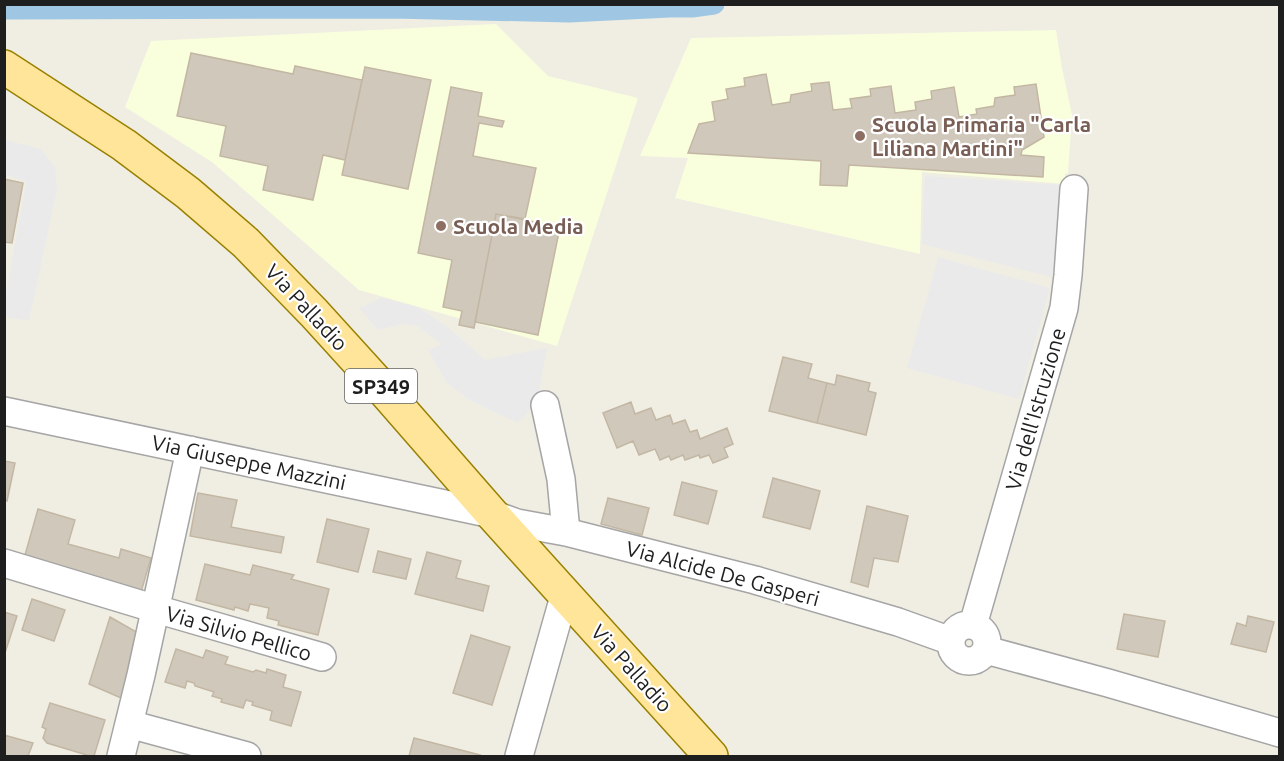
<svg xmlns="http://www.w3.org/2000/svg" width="1284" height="761" font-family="Ubuntu,sans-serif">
	<rect width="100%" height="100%" fill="#f0eee3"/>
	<path fill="#f9ffdd" d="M496 24 548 76 638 98 557 346 359 290 212 162 125 107 151 41Z
		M1056 30 1062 68 1072 115 1068 173 1065 174V184L922 172 920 254 675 198 688 158 640 156 691 38Z"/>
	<path fill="#eaeaea" d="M5 140 41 149 55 167 57 189 29 321 5 317V299L26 182 5 174Z
		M925 176 1062 185 1054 272 1051 277 922 244Z
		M938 257 1050 288 1019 399 907 368Z
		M382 298 417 307 449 328 485 360 547 348 537 402 518 423 468 399 447 383 428 350 442 344 417 326 402 324 378 330 359 308Z"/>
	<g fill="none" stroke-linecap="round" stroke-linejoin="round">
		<path stroke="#9fc6e2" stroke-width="21" d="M4 9 393 8 569 12 669 7H692L714 4"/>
	</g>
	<path fill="#d0c8bb" stroke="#c3b7a4" stroke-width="1.5" d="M191 53 293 74 295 66 362 80 345 160 323 155 313 200 263 190 268 166 220 156 226 126 177 116Z
		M365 67 431 80 408 189 342 175Z
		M766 74 772 105 790 102 791 95 812 91 811 84 829 82 833 110 852 108 850 99 871 96 870 89 891 86 895 113 916 110 915 102 932 99 931 91 954 87 959 117 977 114 976 109 994 106 995 98 1015 95 1014 87 1036 84 1044 137 1022 150 1021 155 1044 157 1043 177 849 165 847 186 820 185 821 161 688 153 699 124 715 121 712 102 728 99 726 89 745 86 744 78Z
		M451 87 482 93 478 116 504 121 502 127 479 123 473 156 536 168 525 219 496 214 474 328 459 325 462 311 443 307 452 260 418 253Z
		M4 179 23 183 12 243 4 242Z
		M496 214 560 227 538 335 475 322Z
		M783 357 812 364 808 378 827 383 817 423 769 411Z
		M837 375 870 383 868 391 876 393 866 435 817 423 827 383 835 385Z
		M631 402 635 414 651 408 656 420 670 415 673 424 685 420 690 432 697 430 700 439 727 428 733 444 724 448 728 457 713 463 709 455 700 458 699 455 685 460 683 455 671 460 669 456 660 460 655 449 639 455 633 441 617 448 603 413Z
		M4 461 15 463 7 501 4 500Z
		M773 478 820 491 810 529 763 517Z
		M682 482 717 491 708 524 674 515Z
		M198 493 237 500 231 527 284 537 281 553 190 536Z
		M608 498 649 508 642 535 601 524Z
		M867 506 908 516 898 562 874 558 868 587 851 582Z
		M38 509 75 520 68 544 119 558 121 549 151 558 141 592 25 555Z
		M327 519 369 529 358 572 317 562Z
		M378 551 411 559 406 579 373 572Z
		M427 552 461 561 456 578 489 586 483 611 415 594Z
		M205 564 250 575 253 565 294 575 291 579 329 589 318 635 278 625 279 621 267 618 269 608 250 604 248 611 235 607 234 610 196 600Z
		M32 599 65 610 54 641 22 630Z
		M4 612 17 616 4 656Z
		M1124 614 1165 621 1158 657 1117 649Z
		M1248 616 1274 622 1266 652 1231 644 1237 623 1246 626Z
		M110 617 140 634 121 698 89 684Z
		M471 635 510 647 492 705 453 693Z
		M176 649 203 658 206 650 228 657 225 664 253 672 256 670 266 673 267 669 286 675 283 687 301 692 291 726 270 720 272 711 252 705 253 702 246 700 243 708 221 702 222 699 212 696 214 692 195 686 194 683 187 681 185 688 165 682Z
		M50 703 105 720 94 756H90L47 743 43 738 46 729 42 727Z
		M4 735 33 743 28 756H4Z
		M414 738 480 755 479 756H409Z"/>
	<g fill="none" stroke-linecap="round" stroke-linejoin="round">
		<defs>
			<path id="minor" d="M545 405 561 479 566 532
				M4 411 492 514 517 523 566 532 755 580 898 622 951 641
				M4 563 156 609 322 657
				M951 643a18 18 0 1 1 36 0a18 18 0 1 1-36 0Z
				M973 625 1064 308 1068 275 1074 189
				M986 650 1108 683 1280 733
				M129 724 247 756
				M121 756 141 675 190 450
				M519 756 565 593"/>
			<path id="major" d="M4 67 124 145 188 193 246 243 314 313 374 379 492 514 711 756"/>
		</defs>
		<use href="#minor" stroke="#a5a5a5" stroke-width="30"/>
		<use href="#major" stroke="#988100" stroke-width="36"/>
		<use href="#minor" stroke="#fff" stroke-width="27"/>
		<use href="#major" stroke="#ffe599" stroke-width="33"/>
	</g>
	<g fill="#8d6e63" stroke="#fff" stroke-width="2">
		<circle cx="860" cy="136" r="6"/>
		<circle cx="441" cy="226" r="6"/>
	</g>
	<g text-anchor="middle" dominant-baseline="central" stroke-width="4.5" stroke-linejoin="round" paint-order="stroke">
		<rect fill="#fff" stroke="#626262" stroke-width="1.5" x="345" y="369" width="72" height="34" rx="4.5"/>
		<g font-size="20" font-weight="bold" fill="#1e1e1e">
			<text x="381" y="386">SP349</text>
		</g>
		<g font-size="21" font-weight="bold" fill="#785e54" stroke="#fff" text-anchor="start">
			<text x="872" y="124">Scuola Primaria "Carla<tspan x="872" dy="24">Liliana Martini"</tspan></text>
			<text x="453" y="226">Scuola Media</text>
		</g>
		<g font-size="21" fill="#1e1e1e" stroke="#fff">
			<text transform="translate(307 307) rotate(47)">Via Palladio</text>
			<text transform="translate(1035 409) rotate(-74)">Via dell'Istruzione</text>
			<text transform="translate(249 462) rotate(12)">Via Giuseppe Mazzini</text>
			<text transform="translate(723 573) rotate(15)">Via Alcide De Gasperi</text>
			<text transform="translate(239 633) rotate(16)">Via Silvio Pellico</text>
			<text transform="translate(632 668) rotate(48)">Via Palladio</text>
		</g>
	</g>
	<rect width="1284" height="761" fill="none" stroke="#1e1e1e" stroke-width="12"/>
</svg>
